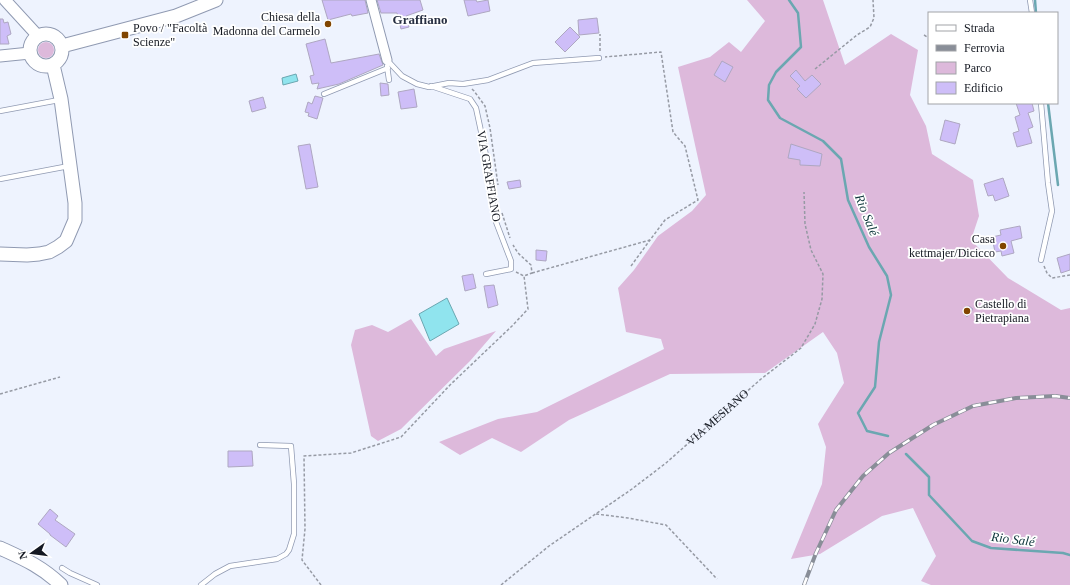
<svg xmlns="http://www.w3.org/2000/svg" width="1070" height="585" font-family="'Times New Roman',serif">
	<rect width="100%" height="100%" fill="#eef3fe"/>
	<path fill="#ddb9db" d="M747 0H823L845 65 891 34 918 50 910 95 926 126 932 154 973 180 979 216 971 240 1008 278 1061 310 1070 308V585H931L921 581 936 556 913 508 882 516 820 554 791 559 822 484 826 447 818 424 844 383 837 353 823 332 765 373 670 374 569 420 521 452 492 438 460 455 439 442 498 419 537 412 664 349 661 339 626 332 618 288 634 270 658 236 692 211 706 195 678 67 710 57 729 42 741 52 765 21Z
		M38 50a8 8 0 1 1 16 0a8 8 0 1 1-16 0Z
		M411 319 436 356 444 349 496 331 470 361 401 429 378 441 371 436 351 345 355 330 372 325 388 332Z"/>
	<path fill="#90e4ee" stroke="#6ba7b1" d="M296 74 298 81 283 85 282 78Z
		M447 298 459 324 430 341 419 314Z"/>
	<g fill="none" stroke-linecap="round" stroke-linejoin="round">
		<path stroke="#6ba7b1" stroke-width="2.5" d="M789 0 798 13 801 47 776 72 769 85 768 100 780 118 823 141 841 159 848 200 869 247 887 276 891 295 879 342 875 387 858 413 867 431 888 436
			M1035 0 1036 13
			M1048 103 1058 185
			M906 454 929 477V495L972 541 991 548 1063 553 1070 555"/>
	</g>
	<path fill="#cebef8" stroke="#aea7c1" d="M322 0H365L368 13 352 16 351 14 328 20Z
		M377 0H420L423 10 406 16 409 27 401 29 397 13H381Z
		M464 0H476L477 2 488 0 490 11 468 16Z
		M597 18 599 33 579 35 578 20Z
		M0 19H3L4 23 8 22 11 34 7 36 9 44H0Z
		M570 27 580 37 565 52 555 42Z
		M325 39 331 63 379 54 383 65 339 84 317 89 319 83 312 84 310 76 314 75 306 44Z
		M722 61 733 67 725 82 714 75Z
		M796 70 805 81 812 75 821 84 806 98 797 89 800 86 790 76Z
		M380 83 388 84 389 95 381 96Z
		M414 89 417 107 401 109 398 92Z
		M315 96 323 98 317 119 308 116 309 113 305 112 308 102 312 104Z
		M263 97 266 108 252 112 249 101Z
		M1016 103H1032L1034 111 1028 113 1033 127 1028 129 1032 143 1017 147 1013 133 1019 131 1015 117 1020 115Z
		M945 120 960 124 955 144 940 140Z
		M310 144 318 187 306 189 298 146Z
		M791 144 822 154 820 166 800 165V160L788 158Z
		M1003 178 1009 196 995 201 993 195 988 196 984 184Z
		M520 180 521 187 509 189 507 182Z
		M1020 226 1022 238 1011 241 1014 253 1002 256 1001 251 995 252 992 237 1001 235 1000 230Z
		M536 250 547 251 546 261 536 260Z
		M1070 254V270L1061 273 1057 258Z
		M473 274 476 288 465 291 462 276Z
		M494 285 498 305 488 308 484 286Z
		M969 306 973 309 967 317 963 313V310L965 307Z
		M228 451H252L253 466 228 467Z
		M50 509 58 516 55 520 75 534 66 547 50 535V534L38 524Z"/>
	<g fill="none" stroke-linecap="round" stroke-linejoin="round">
		<defs>
			<path id="service" d="M1030 0 1032 13
				M387 60 402 76 417 84 429 87 449 83 463 84 488 80 533 63 599 58
				M387 66 389 80
				M431 86 470 99 476 108 485 150 496 222 511 261V269L486 274
				M324 94 388 68
				M1041 103 1048 183 1052 211 1041 260
				M0 111 59 100
				M0 179 69 166
				M62 568 70 573 97 585
				M201 585 215 574 230 566 277 559 286 554 289 550 294 534V484L291 446 260 445"/>
			<path id="minor" d="M371 0 387 60"/>
			<path id="tertiary" d="M5 0 38 36
				M0 56 30 53"/>
			<path id="secondary" d="M30 50a16 16 0 1 1 32 0a16 16 0 1 1-32 0Z
				M62 46 176 16 216 0
				M0 254 27 255 39 254 49 252 58 247 66 241 75 220V203L61 99 53 65
				M0 548C24 559 41 566 61 585"/>
		</defs>
		<use href="#service" stroke="#909ab2" stroke-width="6"/>
		<use href="#minor" stroke="#909ab2" stroke-width="11"/>
		<use href="#tertiary" stroke="#909ab2" stroke-width="13"/>
		<use href="#secondary" stroke="#909ab2" stroke-width="15"/>
		<g stroke="#969aa4" stroke-width="1.5" stroke-dasharray="3 2" stroke-linecap="butt">
			<path d="M924 35 929 38"/>
			<path d="M600 51V34"/>
			<path d="M815 69 857 35 870 27 874 18 873 0"/>
			<path d="M472 89 474 91 485 106 490 128 498 185"/>
			<path d="M502 213 510 238"/>
			<path d="M631 266 650 240"/>
			<path d="M1044 266 1047 273 1052 278 1070 275"/>
			<path d="M516 272 524 276"/>
			<path d="M532 273 650 240 665 220 698 200 685 146 673 132 661 52 605 57"/>
			<path d="M0 394 60 377"/>
			<path d="M596 514 628 518 666 525 717 579"/>
			<path d="M321 585 302 560 305 529 304 456 351 453 401 437 450 385 512 326 528 309 524 276 532 273 531 265 518 253 513 245"/>
			<path id="s1" d="M501 585 549 546 632 489 666 463 761 379 801 348 815 324 822 299 823 274 811 250 805 224 804 192"/>
		</g>
		<use href="#service" stroke="#fff" stroke-width="4.5"/>
		<use href="#minor" stroke="#fff" stroke-width="9"/>
		<use href="#tertiary" stroke="#fff" stroke-width="11"/>
		<use href="#secondary" stroke="#fff" stroke-width="13"/>
		<defs>
			<path id="rail" d="M804 585 816 553 836 510 863 476 889 453 933 425 973 406 1016 398 1055 396 1070 398"/>
		</defs>
		<use href="#rail" stroke="#898e98" stroke-width="4"/>
		<use href="#rail" stroke="#fff" stroke-width="2.5" stroke-dasharray="8" stroke-linecap="butt"/>
	</g>
	<g fill="#814500" stroke="#fff" stroke-width="1.5">
		<circle cx="328" cy="24" r="4"/>
		<rect x="121" y="31" width="8" height="8" rx="2"/>
		<circle cx="1003" cy="246" r="4"/>
		<circle cx="967" cy="311" r="4"/>
	</g>
	<g text-anchor="middle" dominant-baseline="central" stroke-width="3.5" stroke-linejoin="round" paint-order="stroke">
		<g font-size="12" fill="#151922" stroke="#fff" text-anchor="end">
			<text x="320" y="17">Chiesa della<tspan x="320" dy="14">Madonna del Carmelo</tspan></text>
			<text x="133" y="28" text-anchor="start">Povo / "Facoltà<tspan x="133" dy="14">Scienze"</tspan></text>
			<text x="995" y="239">Casa<tspan x="995" dy="14">kettmajer/Dicicco</tspan></text>
			<text x="975" y="304" text-anchor="start">Castello di<tspan x="975" dy="14">Pietrapiana</tspan></text>
		</g>
		<g font-size="12" fill="#151922" stroke="#fff">
			<text transform="translate(489 176) rotate(80)">VIA GRAFFIANO</text>
			<text stroke="none"><textPath href="#s1" startOffset="274">VIA MESIANO</textPath></text>
		</g>
		<g font-size="13" font-weight="bold" fill="#272f42" stroke="#fff">
			<text x="420" y="19">Graffiano</text>
		</g>
		<g font-size="13" font-style="italic" fill="#0d363b" stroke="#fff">
			<text transform="translate(867 215) rotate(68)">Rio Salé</text>
			<text transform="translate(1013 539) rotate(7)">Rio Salé</text>
		</g>
	</g>
	<rect x="928" y="12" width="130" height="92" fill="#ffffff" stroke="#a1a3a7"/>
	<rect x="936" y="25" width="20" height="6" fill="#ffffff" stroke="#a1a3a7"/>
	<text x="964" y="32" font-size="12" fill="#151922">Strada</text>
	<rect x="936" y="45" width="20" height="6" fill="#898e98" stroke="#a1a3a7"/>
	<text x="964" y="52" font-size="12" fill="#151922">Ferrovia</text>
	<rect x="936" y="62" width="20" height="12" fill="#ddb9db" stroke="#a1a3a7"/>
	<text x="964" y="72" font-size="12" fill="#151922">Parco</text>
	<rect x="936" y="82" width="20" height="12" fill="#cebef8" stroke="#a1a3a7"/>
	<text x="964" y="92" font-size="12" fill="#151922">Edificio</text>
	<g transform="translate(32 553) rotate(256)" stroke="#ffffff" stroke-width="3" paint-order="stroke">
	<path d="M0-3L7 15L0 10L-7 15Z" fill="#151922"/>
	<text y="-6" font-size="11" font-weight="bold" text-anchor="middle" fill="#151922">N</text>
	</g>
</svg>
